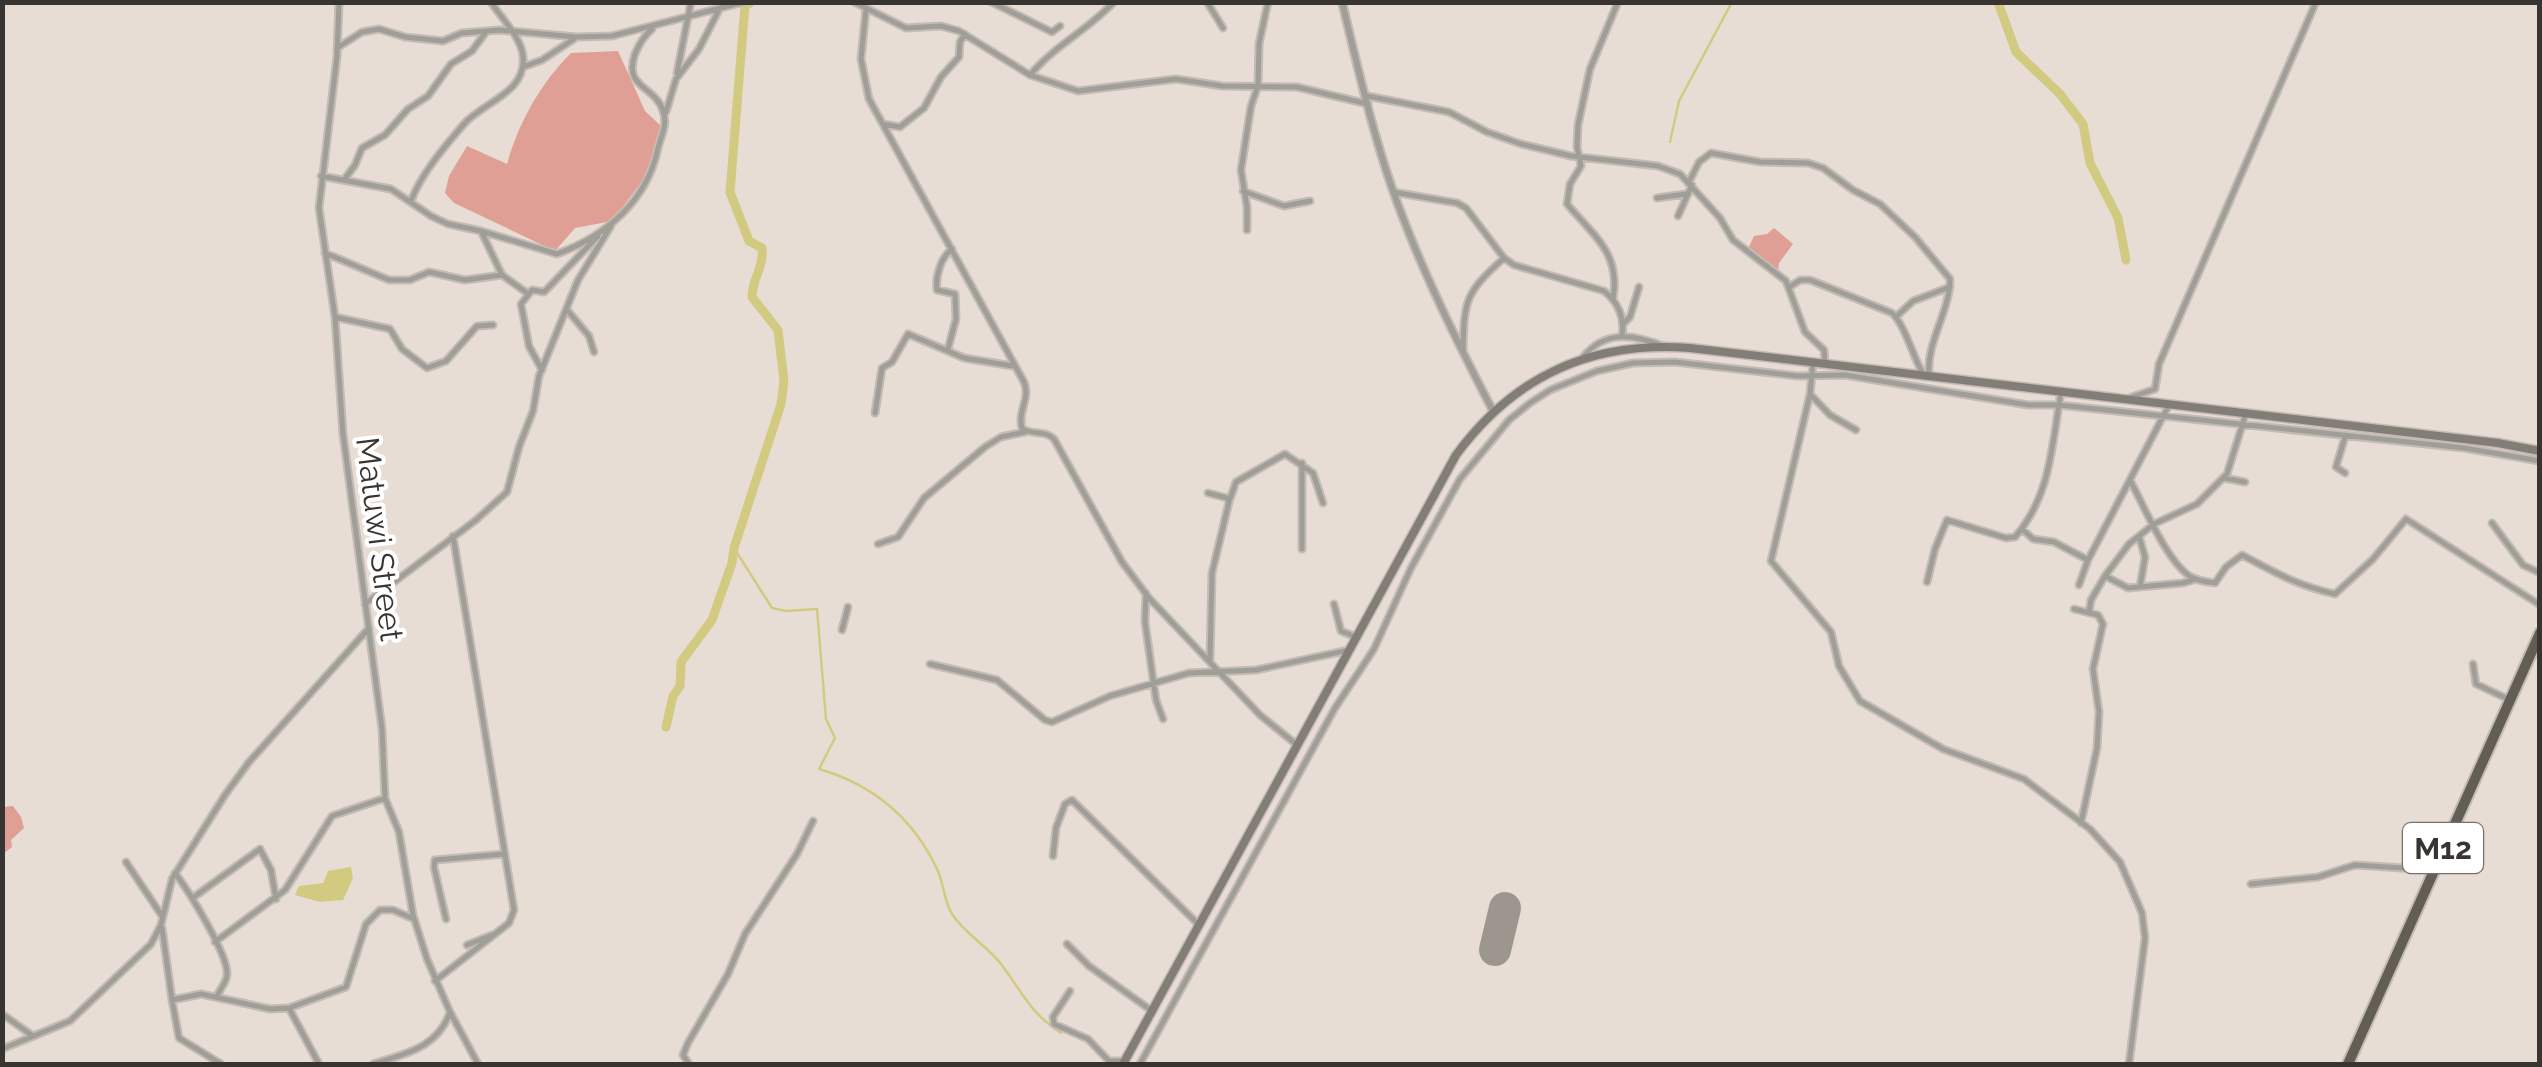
<svg xmlns="http://www.w3.org/2000/svg" width="2542" height="1067" font-family="Raleway,sans-serif">
	<rect width="100%" height="100%" fill="#e7ddd4"/>
	<path fill="#df9f95" d="M618 51 645 111 661 126 649 172 612 221 575 228 555 251 454 203 445 193 449 176 467 146 507 164C519 122 540 84 571 53Z
		M1774 228 1793 244 1779 263 1778 271 1748 249 1754 236 1767 234Z
		M13 806 21 817 24 828 11 840 12 847 3 854V807Z"/>
	<path fill="#d3ca81" d="M351 867 353 878 343 900 320 902 295 895 299 886 323 883 328 871Z"/>
	<g fill="none" stroke-linecap="round" stroke-linejoin="round">
		<path stroke="#d3ca81" stroke-width="2.5" d="M1670 142 1679 101 1732 2
			M734 548 772 608 786 611 817 609 826 719 835 738 819 769C874 785 914 819 938 871 944 885 944 901 952 914 965 934 987 946 1001 964 1023 993 1029 1012 1061 1033"/>
		<path stroke="#d3ca81" stroke-width="9" d="M1998 2 2016 52 2060 94 2083 124 2090 163 2118 218 2126 260
			M666 727 673 696 680 686 681 662 712 620 732 563 734 548 781 404 784 381 778 330 752 297C752 279 764 268 762 248L749 241 730 192 745 5 750 3"/>
		<path stroke="#9d968f" stroke-width="32" d="M1495 950 1505 908"/>
		<defs>
			<path id="minor" d="M339 2 337 56 319 208 335 317 343 434 382 729 385 798 399 832 413 915 427 959 450 1012 478 1064
				M854 2 906 28 941 26 959 31 1030 75 1078 91 1176 79 1222 86 1297 87 1368 104
				M991 2 1052 32 1060 26
				M1207 2 1223 28
				M866 9 861 59 869 99 1024 382C1031 399 1017 411 1022 428 1031 436 1044 429 1054 439L1122 562 1149 598 1260 715 1297 745
				M337 48 362 32 379 29 405 37 443 41 462 33 499 30 576 37 612 36 744 2
				M523 67 542 60 574 39
				M677 73 691 2
				M1030 75C1054 46 1089 29 1114 2
				M1367 96 1449 112 1487 132 1521 144 1571 156 1658 166 1680 174 1720 218 1733 240 1786 281 1805 332 1824 350 1825 364
				M666 112 676 79 699 49 720 8
				M883 124 900 127 924 108 941 77 959 57 960 42 965 34
				M321 176 391 189 431 216 448 224 481 231 502 275 527 293
				M344 180 355 165 362 148 385 135 408 109 428 96 451 64 472 51 486 32
				M1689 182 1699 162 1711 153 1760 162 1808 163 1823 168 1853 190 1880 204 1915 237 1950 279C1950 312 1926 342 1929 375
				M1243 191 1284 206 1310 201
				M1393 192 1457 203 1466 208 1504 258 1514 265 1604 291C1618 302 1625 318 1622 335
				M1657 198 1686 194
				M411 201C421 174 445 146 464 124 483 102 527 93 523 56 521 37 501 18 491 2
				M1678 216 1692 185
				M1247 230V207L1241 170 1251 106 1258 86 1259 44 1268 2
				M481 231 557 254C606 236 647 201 658 148 661 136 668 124 663 111 655 85 623 89 635 54 639 44 644 36 652 29
				M325 253 389 280H410L429 272 465 280 502 275
				M1791 286 1800 280H1810L1892 313C1905 325 1913 357 1924 376
				M1613 299C1621 253 1594 236 1567 204L1570 184 1581 166 1577 147 1578 125 1590 69 1618 2
				M568 311 589 336 594 352
				M1897 316 1913 301 1950 287
				M335 317 390 329 402 349 427 368 446 361 477 326 493 325
				M1624 323 1630 317 1639 287
				M948 349 956 319 955 294 937 290C935 277 941 257 952 249
				M1463 352C1464 300 1465 293 1504 258
				M1583 357C1605 330 1633 334 1663 346
				M1813 363 1810 394 1771 561 1831 632 1839 666 1860 701 1943 749 2024 779 2090 829 2120 862 2142 913 2145 938 2129 1064
				M542 370 529 346 521 304 532 290 544 292 550 286 598 236
				M1811 395 1830 415 1856 430
				M2129 398 2155 389 2159 364 2316 2
				M875 413 882 368 892 362 908 334 964 358 1013 366
				M1302 463V549
				M2345 473 2336 467 2345 437
				M2224 478 2245 482
				M2131 482C2145 508 2167 562 2191 577 2198 581 2207 582 2215 583L2226 567 2242 555C2276 573 2296 585 2335 594L2373 559 2406 519 2540 605
				M1208 493 1227 498 1229 502 1212 573 1210 660
				M1230 499 1236 482 1285 454 1313 473 1323 503
				M2492 523 2523 565 2540 573
				M2022 529 2033 539 2054 542 2088 560
				M2139 536 2145 557 2140 587
				M878 544 898 537 924 498 985 447 1001 437 1025 432
				M2105 576 2128 588 2183 583 2196 579
				M1927 582 1935 549 1947 520 2006 538 2015 537C2051 496 2052 444 2061 392
				M2079 585 2088 560 2169 405
				M1146 593 1145 622 1156 700 1163 719
				M365 604 476 520 507 492 519 447 533 411 539 376 578 280 611 226
				M1334 604 1341 631 1356 637
				M2074 609 2098 615 2103 624 2093 669 2099 712 2097 748 2081 823
				M2089 612 2091 600 2105 576 2129 544 2154 524 2197 504 2227 474 2246 413
				M842 630 848 607
				M930 664 997 680 1045 720 1052 722 1110 696 1189 673 1256 670 1349 650
				M2473 664 2476 684 2510 700
				M1053 856 1056 828 1065 804 1072 800 1199 925
				M126 862 162 916
				M175 873C188 890 228 954 227 974 227 982 220 989 217 996
				M2251 884 2318 877 2355 865 2434 870
				M194 897 260 849 271 870 276 899
				M446 919 434 867 435 860 504 854
				M162 928 172 1000 201 994 270 1009 289 1008 346 987 366 924 380 910H393L414 919
				M215 942 285 890 332 816 385 798
				M1067 944 1089 966 1152 1011
				M467 945 492 935
				M435 981 509 923 514 910 453 536
				M1070 991 1053 1017 1054 1024 1088 1039 1109 1061H1124
				M172 1000 179 1038 221 1064
				M289 1008 319 1064
				M2 1014 33 1036
				M2 1049 70 1021 151 944 161 925 172 879 225 795 249 762 369 628
				M373 1064C404 1054 438 1048 450 1012
				M689 1064 683 1055 688 1043 728 974 745 934 797 854 813 821
				M1140 1064 1335 708 1374 649 1411 568 1460 479 1509 420 1530 403 1550 390 1597 371 1633 363 1675 362 1797 376 1845 375 2028 405H2059L2464 448 2540 461"/>
			<path id="tertiary" d="M1342 2C1357 64 1371 127 1392 188 1419 265 1455 338 1493 411"/>
			<path id="secondary" d="M1123 1064 1456 455C1515 375 1592 341 1690 348L2498 443 2540 451"/>
			<path id="trunk" d="M2348 1064 2540 633"/>
		</defs>
		<use href="#minor" stroke="#c4bbb3" stroke-width="9"/>
		<use href="#tertiary" stroke="#c4bbb3" stroke-width="10"/>
		<use href="#secondary" stroke="#c4bbb3" stroke-width="11"/>
		<use href="#trunk" stroke="#c4bbb3" stroke-width="14"/>
		<use href="#minor" stroke="#a09e99" stroke-width="5"/>
		<use href="#tertiary" stroke="#a09e99" stroke-width="6"/>
		<use href="#secondary" stroke="#827e77" stroke-width="8"/>
		<use href="#trunk" stroke="#625e55" stroke-width="10"/>
	</g>
	<g text-anchor="middle" dominant-baseline="central" stroke-width="8" stroke-linejoin="round" paint-order="stroke">
		<rect fill="#fff" stroke="#74716f" stroke-width="2.5" x="2403" y="823" width="80" height="50" rx="8"/>
		<g font-size="30" font-weight="bold" fill="#383431">
			<text x="2443" y="848">M12</text>
		</g>
		<g font-size="32" fill="#383431" stroke="#fff">
			<text transform="translate(380 539) rotate(83)">Matuwi Street</text>
		</g>
	</g>
	<rect width="2542" height="1067" fill="none" stroke="#383431" stroke-width="10"/>
</svg>
